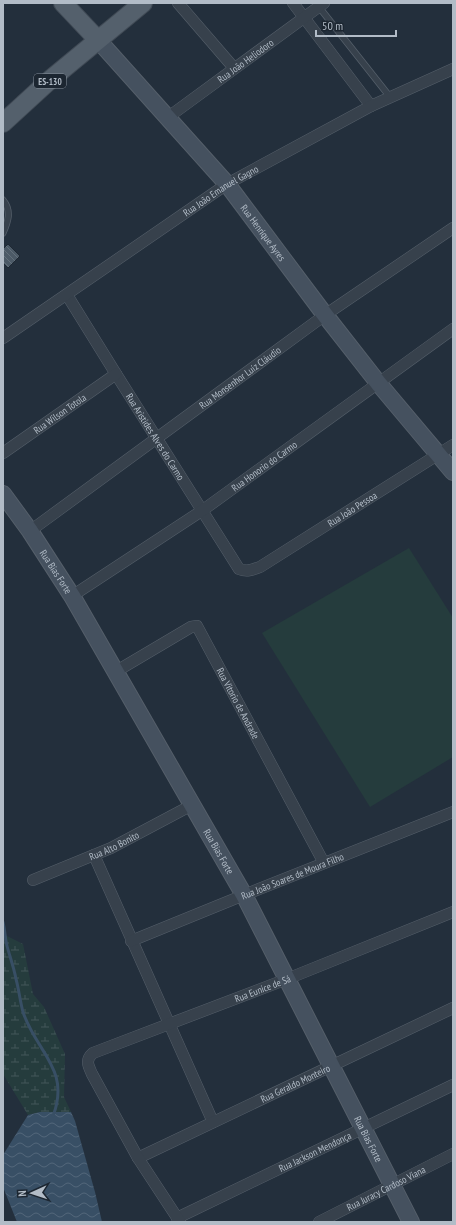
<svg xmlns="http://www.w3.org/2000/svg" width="456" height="1225" font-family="'PT Sans Narrow',sans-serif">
	<defs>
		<pattern id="wetland-marsh" width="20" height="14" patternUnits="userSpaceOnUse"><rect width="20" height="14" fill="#253c3d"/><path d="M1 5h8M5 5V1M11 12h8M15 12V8" fill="none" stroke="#425658"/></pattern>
		<pattern id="water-waves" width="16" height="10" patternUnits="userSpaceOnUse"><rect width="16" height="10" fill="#384f65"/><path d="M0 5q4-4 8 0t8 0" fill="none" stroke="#52667a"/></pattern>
		<pattern id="building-back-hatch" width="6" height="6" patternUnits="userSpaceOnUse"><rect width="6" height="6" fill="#4c5a67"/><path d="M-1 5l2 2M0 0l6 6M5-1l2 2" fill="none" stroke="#63707b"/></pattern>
	</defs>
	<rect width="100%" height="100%" fill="#232f3c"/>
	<path fill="#253c3d" d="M409 548 453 618V757L370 807 262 633Z"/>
	<path fill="url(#wetland-marsh)" d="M3 934 23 944 33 994 44 1007 65 1054 64 1097 71 1112H40L28 1115 3 1074Z"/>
	<path fill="url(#water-waves)" d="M40 1112H71L75 1121 95 1192 102 1222H17L3 1187V1155L28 1115Z"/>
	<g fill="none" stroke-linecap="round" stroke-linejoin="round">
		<path stroke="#384f65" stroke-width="3" d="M3 922C5 930 5 938 7 946 10 957 14 968 16 979 19 990 20 1001 23 1012 36 1052 71 1069 53 1116"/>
	</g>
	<path fill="url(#building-back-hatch)" stroke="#1e2833" d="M8 244 20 256 8 268 3 263V249Z"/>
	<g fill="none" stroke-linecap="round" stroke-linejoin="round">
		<defs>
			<path id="lane" d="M319 7 390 97
				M3 200C12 211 8 222 3 233"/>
			<g id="street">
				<path d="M178 3 234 68"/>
				<path d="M293 3 371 106"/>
				<path id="s1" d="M167 118 324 3"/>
				<path id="s2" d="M67 295 116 374 239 569C247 572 252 570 260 567L453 445"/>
				<path id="s3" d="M3 338 227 184 371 106 453 69"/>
				<path id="s4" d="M3 453 116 374"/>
				<path id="s5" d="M30 531 325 315 453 228"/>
				<path id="s6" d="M72 596 203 510 453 329"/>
				<path id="s7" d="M115 672 191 627 197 626 324 863"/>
				<path d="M94 855 213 1122"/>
				<path id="s8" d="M33 880 111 848 192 805"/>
				<path id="s9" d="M131 941 244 895 453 812"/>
				<path id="s10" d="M138 1158 453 1008"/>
				<path id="s11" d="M177 1218 453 1085"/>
				<path id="s12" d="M180 1222 138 1158 92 1074C88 1065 85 1060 93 1053L287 979 453 912"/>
				<path id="s13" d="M319 1222 453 1154"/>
			</g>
			<g id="secondary">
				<path id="s14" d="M98 40 227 184 325 315 379 384 453 472"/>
				<path id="s15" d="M3 494 30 531 72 596 244 895 411 1222"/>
			</g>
			<path id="primary" d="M63 3 98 40
				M3 123 51 79 143 3"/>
		</defs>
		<use href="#lane" stroke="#555f6a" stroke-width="7"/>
		<use href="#street" stroke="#555f6a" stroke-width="12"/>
		<use href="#secondary" stroke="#555f6a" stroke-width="18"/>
		<use href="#primary" stroke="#404a55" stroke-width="20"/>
		<use href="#lane" stroke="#37414c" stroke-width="5.5"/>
		<use href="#street" stroke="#37414c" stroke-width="11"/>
		<use href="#secondary" stroke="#45515f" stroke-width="16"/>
		<use href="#primary" stroke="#54606c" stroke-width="18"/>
	</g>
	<g text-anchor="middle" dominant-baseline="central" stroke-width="3.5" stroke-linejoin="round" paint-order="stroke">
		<rect fill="#1c2631" stroke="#858f9a" stroke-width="1" x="34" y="74" width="32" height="14" rx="3"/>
		<g font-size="9" font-weight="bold" fill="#b2bcc7">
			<text x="50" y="81">ES-130</text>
		</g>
		<g font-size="10" fill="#b2bcc7" stroke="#1c2631">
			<text stroke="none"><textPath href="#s1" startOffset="97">Rua João Heliodoro</textPath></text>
			<text stroke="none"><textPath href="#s3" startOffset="263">Rua João Emanuel Gagno</textPath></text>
			<text stroke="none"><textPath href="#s14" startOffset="254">Rua Henrique Ayres</textPath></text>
			<text stroke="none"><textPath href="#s5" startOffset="260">Rua Monsenhor Luiz Cláudio</textPath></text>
			<text stroke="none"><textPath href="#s4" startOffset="69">Rua Wilson Totola</textPath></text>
			<text stroke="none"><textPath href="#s2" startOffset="167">Rua Aristides Alves do Carmo</textPath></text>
			<text stroke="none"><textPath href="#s6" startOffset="232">Rua Honorio do Carmo</textPath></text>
			<text stroke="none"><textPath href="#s2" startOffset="454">Rua João Pessoa</textPath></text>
			<text stroke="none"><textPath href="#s15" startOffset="94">Rua Bias Forte</textPath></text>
			<text stroke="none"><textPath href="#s7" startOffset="182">Rua Vitorio de Andrade</textPath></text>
			<text stroke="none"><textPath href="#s8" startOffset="88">Rua Alto Bonito</textPath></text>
			<text stroke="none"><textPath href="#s15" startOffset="418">Rua Bias Forte</textPath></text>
			<text stroke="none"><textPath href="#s9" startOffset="174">Rua João Soares de Moura Filho</textPath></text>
			<text stroke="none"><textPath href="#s12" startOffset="377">Rua Eunice de Sá</textPath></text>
			<text stroke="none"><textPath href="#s10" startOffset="174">Rua Geraldo Monteiro</textPath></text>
			<text stroke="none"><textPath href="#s15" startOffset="742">Rua Bias Forte</textPath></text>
			<text stroke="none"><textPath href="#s11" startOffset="153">Rua Jackson Mendonça</textPath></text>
			<text stroke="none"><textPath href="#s13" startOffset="75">Rua Juracy Cardoso Viana</textPath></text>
		</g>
	</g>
	<rect width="456" height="1225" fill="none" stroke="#b2bcc7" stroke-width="8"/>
	<g transform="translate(32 1193) rotate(267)" stroke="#1c2631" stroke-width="3" paint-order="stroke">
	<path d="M0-3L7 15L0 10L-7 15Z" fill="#b2bcc7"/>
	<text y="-6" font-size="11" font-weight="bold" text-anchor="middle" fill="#b2bcc7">N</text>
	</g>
	<path d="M316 30v6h80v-6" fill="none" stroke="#b2bcc7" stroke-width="2"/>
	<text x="322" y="30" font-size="12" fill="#b2bcc7" stroke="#1c2631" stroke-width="3" paint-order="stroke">50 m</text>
</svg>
